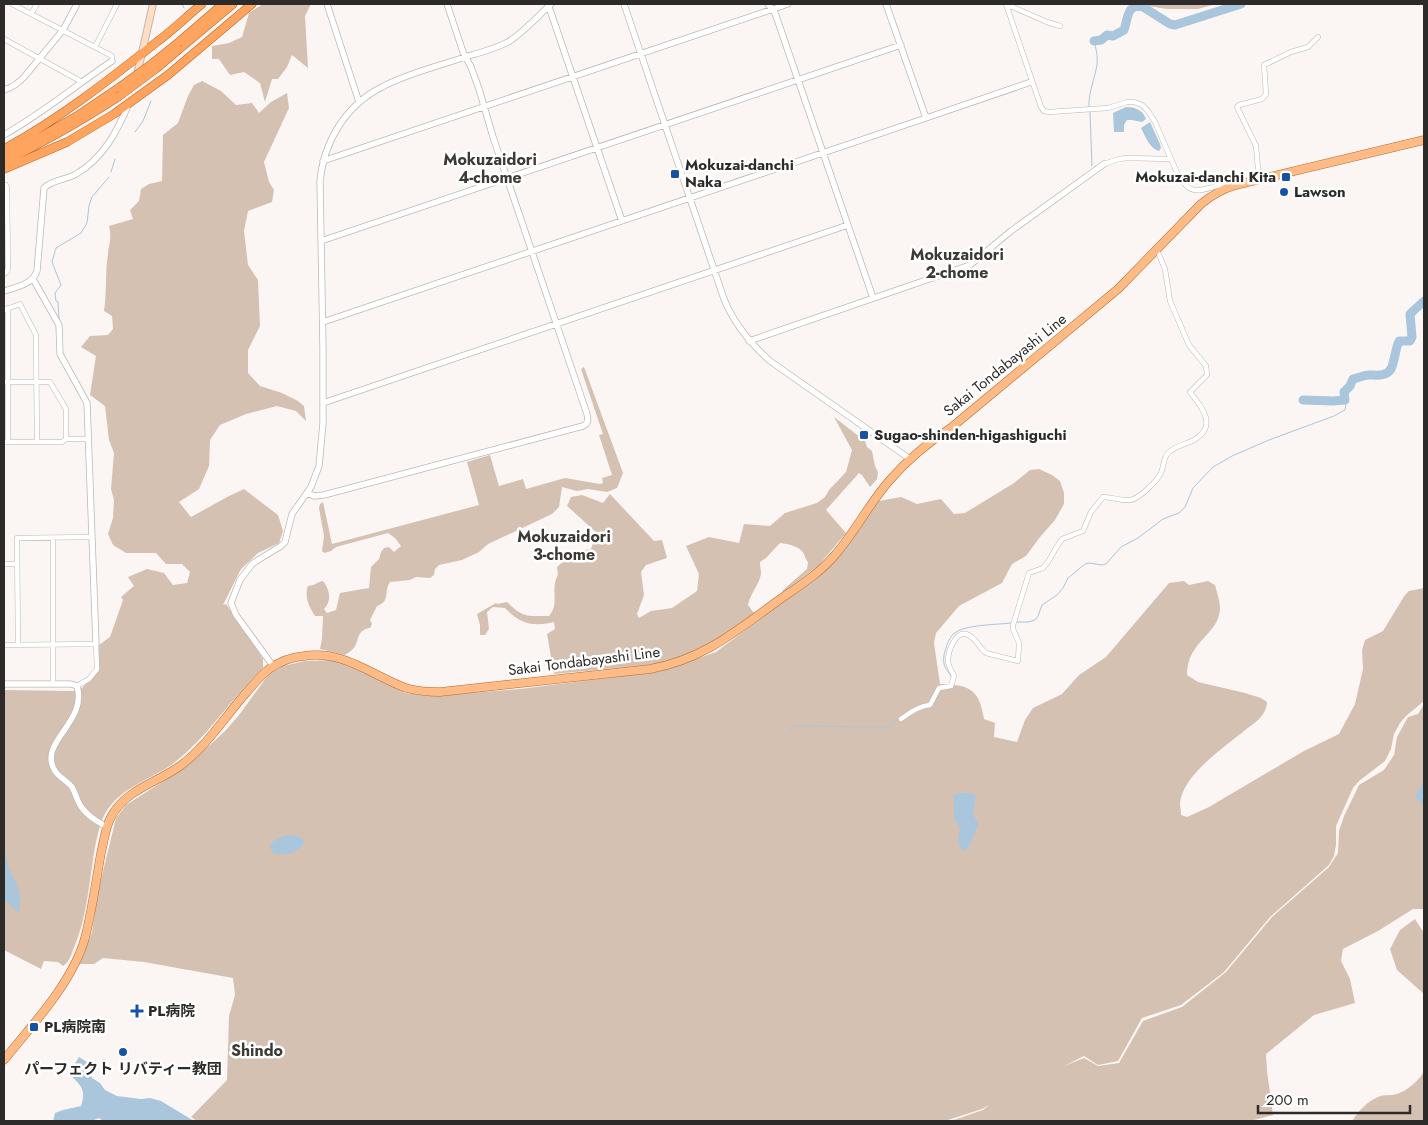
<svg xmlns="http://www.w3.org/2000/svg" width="1428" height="1125" font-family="Jost,'Noto Sans JP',sans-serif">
	<rect width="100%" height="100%" fill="#fbf6f3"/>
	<path fill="#d4c1b2" d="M263 4H311L305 16 308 68 292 55 287 67 278 79H272L265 102 260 83 244 72 230 75 219 59H212V46L229 43 242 37 249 13Z
		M1136 4H1216L1198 9H1167Z
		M202 81 221 91 236 105 252 103 259 113 271 102 287 93 289 108 264 162 269 182 274 190 272 202 248 211 244 231 248 265 258 280 260 326 248 350V373L260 386 282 393 298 401 304 406 306 421 296 411 277 406 246 414 220 425 210 440 209 466 199 489 179 502 191 517 229 496 244 489 278 515 283 531 279 543 258 553 241 569 223 605 226 604 260 654 263 659V668C232 697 209 736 175 762 150 781 115 788 102 820 99 827 98 835 96 842 89 878 88 917 73 950 71 956 69 962 63 966L58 962 44 961 41 969 4 950V690L73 691 82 688 99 671V645L110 637 123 600 121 597 134 586 128 577 147 569 164 573 173 585 187 583 190 572 182 564H166L156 553H126L113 545 108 534 113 518 114 500 111 489 114 453 109 440 105 406 90 395 96 356 81 347 90 336 108 335 113 329 112 316 104 311C107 292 105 273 108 254 109 243 112 238 109 226L133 219 130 210 139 201 141 189 149 184 162 181 163 135 178 123 188 96 194 85Z
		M584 367 623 473 617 488 607 492 588 489 577 491 562 487 559 507 552 514 488 544 479 552 462 560 439 565 435 569 434 575 430 578 416 577 410 580 390 582C383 593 391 601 377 606L370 620 372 624 370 628C355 630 360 643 352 650 351 651 346 654 345 655L320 649 322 639 323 616H315C309 607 304 596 308 586 314 586 317 582 323 581 330 590 332 601 324 609L327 613 336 610 340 593 369 588 371 567 379 559 381 552 384 548 389 547 394 552 401 546 395 538 388 533 336 547 331 551 324 553 322 551 324 536 319 508 320 504 323 502 332 544 479 505 467 462 490 455 499 486 523 479 526 489 565 478 600 484 603 483 602 478 612 475 599 435 603 434 581 369Z
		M834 417 865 441 867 447 872 451 875 466 878 472 877 479 870 487 862 475 859 473 826 510 846 533 819 565 782 593 783 590 807 569 808 562C806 560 805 557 804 554 800 546 788 544 780 543L766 558 760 562C760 566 761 570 761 574 759 585 750 594 748 605L754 613 710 644 692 653 659 664 554 674 547 634 555 629 554 622C532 627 520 624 505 608L493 607 487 612 489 629 485 635H480V625L477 614 496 603 498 604 507 602C523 618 527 616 549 616 558 606 553 594 555 583 557 574 559 578 557 567L574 552 591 549 597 533 567 506 571 497 582 495 603 503 610 494 654 541 662 540 667 558 646 565 641 572 644 595 637 614 639 618 651 611 672 608 697 591 699 574 686 546 709 537 739 543 744 524 770 526 785 513 817 503 825 497 829 490 846 472 852 450Z
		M1039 469 1052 475 1060 481 1064 493V504L1055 520 1040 537 1026 556 1012 564 1002 583 959 606 936 633 934 643 940 684C969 685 979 688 984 719L995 723 994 737 1017 742 1025 720 1033 708 1062 694 1079 675 1106 657 1169 583 1184 581 1189 585 1208 581 1215 585C1217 593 1220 601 1220 609 1219 627 1204 635 1195 649 1189 657 1187 666 1187 675L1198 682 1245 693 1261 698 1267 702C1266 717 1254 723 1244 731 1223 748 1183 775 1180 803 1180 806 1181 811 1181 815L1187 817 1209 807 1304 751 1339 734 1355 704 1363 669 1362 650 1365 640 1383 631 1405 595 1409 591 1424 588V701L1406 716 1400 723 1394 734 1391 749 1385 761 1359 781 1353 788 1336 826V845L1334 856 1329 865 1270 917 1224 972 1181 1005 1142 1018 1118 1061 1098 1065 1084 1056 1064 1066 1084 1058 1098 1066 1119 1063 1143 1021 1182 1007 1226 972 1272 917 1329 867 1338 853 1339 831 1344 816 1359 785 1384 770 1394 755 1397 737 1408 717 1418 714 1424 704V909H1413L1378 931 1343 949 1341 961 1350 979 1355 1003 1314 1015 1266 1054 1267 1071 1273 1115 1250 1121H951L983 1110 989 1105 982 1109 945 1121H197L191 1117 227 1080 229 1016 235 995 233 978 144 962 103 958 94 964H80L92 932 98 892 116 818 126 805 181 770 210 745 226 730 239 715 269 674 283 666 305 661 334 660 364 671 405 693 431 696 520 689 662 671 716 652 796 592 854 536 879 501 901 497 917 504 941 499 954 514 965 513 1014 483 1030 470Z
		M1415 919 1424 933V994L1397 970 1390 949 1400 930Z
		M1424 1071V1121H1352C1359 1111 1366 1102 1378 1097 1384 1094 1391 1096 1397 1094 1408 1090 1419 1081 1424 1071Z"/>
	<path fill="#aac6dc" d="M1126 107C1135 107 1143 110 1146 119L1142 122 1132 120H1127L1124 125V132H1114L1113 113Z
		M1150 122 1160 144 1161 148 1159 151C1150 149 1145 136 1141 128Z
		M1424 775V805L1417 799 1415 796 1422 785Z
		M959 793H971L976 796C975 802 974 808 973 813 973 817 978 821 978 825 978 827 968 849 966 851L961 849 958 842 960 828 954 818V808L953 796Z
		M288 835C321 835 295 861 273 853L270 848C271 839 281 837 288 835Z
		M4 843C5 852 7 862 10 870 18 889 22 890 19 912L13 909 8 902 4 901Z
		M79 1057 87 1062 92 1078 100 1083 105 1090 117 1096 141 1099 150 1098 161 1101 194 1121H103L99 1118 91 1121H53L55 1113 63 1110 81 1106C86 1091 82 1086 71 1076L73 1067Z"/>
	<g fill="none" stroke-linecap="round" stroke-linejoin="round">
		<path stroke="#aac6dc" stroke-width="1" d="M182 4 184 8
			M135 132 143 121 151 101
			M1092 166 1090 112C1086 97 1095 80 1097 64 1098 56 1096 49 1094 41
			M111 172 115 159
			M59 319 58 302 56 301 55 293 61 285 52 262 56 248 81 233 87 223 89 206 92 197 109 177
			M1015 622H1028L1035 620 1038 616 1042 605 1057 595 1063 588 1068 578 1085 564 1089 563 1102 565 1106 564 1121 547 1138 538 1163 519 1179 513 1185 507 1193 488 1213 467 1232 456 1269 440 1334 416 1345 410 1346 405 1345 400
			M952 678C950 673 945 669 944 664 943 659 944 653 946 648 947 643 950 638 953 634 965 624 996 625 1011 623
			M931 698 934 692
			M788 733 793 726 887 727 898 719"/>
		<path stroke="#aac6dc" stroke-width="9" d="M1094 41 1101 40 1107 35 1113 36 1124 30C1128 18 1127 3 1143 7L1170 24 1175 25 1241 4
			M1303 400 1333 401 1345 400 1344 392 1350 386 1353 379C1358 378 1364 375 1369 375 1376 375 1386 377 1391 369 1395 360 1395 350 1399 341H1410L1412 337 1410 314 1424 301"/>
		<defs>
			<path id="minor" d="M12 4 112 56V61
				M1006 4 1041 107 1044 111 1049 112 1108 108 1127 102H1134L1142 105 1148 111 1155 122 1178 175C1195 205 1209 181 1233 185
				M1006 4 1047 22 1060 26
				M31 14 37 4
				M4 39 82 82
				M95 47 117 4
				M1104 164 1119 159 1127 158 1171 159
				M1259 179 1256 146 1237 107 1239 105 1262 99 1266 94 1264 65 1291 52 1308 47 1318 37
				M4 185H6L7 188 8 269 7 272 4 274
				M8 308V442
				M4 310 20 304 36 335 37 441
				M4 382H50L66 409V439
				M4 442H62L66 439H88
				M53 538V684
				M4 564H17
				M4 645 96 644 97 669 89 679 77 686
				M18 645 17 538 92 537
				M901 719C910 712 919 706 930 705L939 688 951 686 954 676C952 671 948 666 948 661 948 652 955 631 966 634 976 637 979 648 986 653L1018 661 1019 643 1013 629V625L1029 573 1043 568 1048 562 1056 548 1062 539 1083 531 1091 512 1103 497C1112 497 1121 501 1130 500 1139 499 1157 481 1161 473 1164 466 1163 457 1169 452 1176 446 1186 444 1194 440 1218 426 1202 407 1190 392L1207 375 1206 366 1189 345 1170 301 1165 269 1157 250"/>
			<path id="tertiary" d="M327 4 359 102
				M548 4 622 221
				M624 4 724 299C734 324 750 343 770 361L910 459
				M768 4 775 13 873 298
				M4 90C13 87 19 83 25 76L63 30 77 4
				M926 118 1031 82
				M4 135C43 113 75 86 112 61
				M323 161 788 4
				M321 241 901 45
				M33 279 59 325 60 354 87 403 96 644
				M4 291C16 287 32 285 37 271L44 188C52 180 66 180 76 174 103 159 118 130 129 103
				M323 322 926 118 886 4
				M749 341 970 265 1011 231 1104 164
				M323 403 848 225
				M308 493 314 496 324 495 583 426C589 423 588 419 587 414L493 137 479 89 471 67 463 52 447 4
				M273 666 236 615 231 603 240 580 252 564 258 560 281 546 285 542 292 514 311 487 319 466 323 423V349L320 181C324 141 346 105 382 87 406 74 439 66 465 57 479 53 495 49 508 42 523 33 538 16 551 4
				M4 684H71L77 686C88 723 37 742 55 771 59 777 67 781 72 787 75 792 76 797 78 801 84 814 95 820 107 827"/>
			<path id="secondary" d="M137 75 153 4"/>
			<path id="primary" d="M4 1060C32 1025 73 982 85 938 92 911 96 881 101 853 104 841 105 828 111 817 125 790 156 783 180 766 205 748 225 717 245 694 253 685 260 676 269 669 279 662 291 657 304 656 344 650 371 675 406 688 417 691 428 692 440 692L650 669C704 659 736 631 779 600 799 586 820 573 835 555 855 532 869 504 889 481 907 460 929 442 952 427L1118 289 1201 204C1212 195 1222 189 1236 185L1424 140"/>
			<path id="trunk" d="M179 42 223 4
				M178 50 233 4
				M4 149C59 119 109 80 158 41 173 30 187 16 202 4
				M4 155 44 135 77 116 120 87
				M4 161C43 143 81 121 118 97
				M4 169 67 142 114 114 168 75 252 4"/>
		</defs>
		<use href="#minor" stroke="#bcb8b4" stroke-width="5.5"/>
		<use href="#tertiary" stroke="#bcb8b4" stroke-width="7"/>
		<use href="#secondary" stroke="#bcb8b4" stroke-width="8"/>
		<use href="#primary" stroke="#b46b31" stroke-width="9"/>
		<use href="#trunk" stroke="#b46b31" stroke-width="9"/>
		<use href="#minor" stroke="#fff" stroke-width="4.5"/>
		<use href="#tertiary" stroke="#fff" stroke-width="5.5"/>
		<use href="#secondary" stroke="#ffddc3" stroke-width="6"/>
		<use href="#primary" stroke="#febb86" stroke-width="8"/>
		<use href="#trunk" stroke="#fea45e" stroke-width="8"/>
		<defs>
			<path id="trunk-bridge" d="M120 87 149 66 179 42
				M118 97 157 68 178 50"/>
		</defs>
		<use href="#trunk-bridge" stroke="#b46b31" stroke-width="9" stroke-linecap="butt"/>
		<use href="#trunk-bridge" stroke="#fea45e" stroke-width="8"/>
	</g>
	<g fill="#1753a4" stroke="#fff" stroke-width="2">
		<rect x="670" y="169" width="10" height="10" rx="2.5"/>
		<rect x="1281" y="172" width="10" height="10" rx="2.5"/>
		<circle cx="1284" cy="192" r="5"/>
		<rect x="859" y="430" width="10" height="10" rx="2.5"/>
		<path d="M134.5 1003.5h5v5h5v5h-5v5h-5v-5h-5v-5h5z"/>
		<rect x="29" y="1022" width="10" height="10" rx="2.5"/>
		<circle cx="123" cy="1052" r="5"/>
	</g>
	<g text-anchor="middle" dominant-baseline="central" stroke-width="5" stroke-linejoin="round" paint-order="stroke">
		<g font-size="15" font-weight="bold" fill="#2c2b29" stroke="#fff" text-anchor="start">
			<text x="685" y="165">Mokuzai-danchi<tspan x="685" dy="17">Naka</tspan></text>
			<text x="1276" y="177" text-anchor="end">Mokuzai-danchi Kita</text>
			<text x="1294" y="192">Lawson</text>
			<text x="874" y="435">Sugao-shinden-higashiguchi</text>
			<text x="148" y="1011">PL病院</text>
			<text x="44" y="1027">PL病院南</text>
			<text x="123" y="1069" text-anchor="middle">パーフェクト リバティー教団</text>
		</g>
		<g font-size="15" fill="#2c2b29" stroke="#fff">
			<text transform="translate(1005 365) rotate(-39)">Sakai Tondabayashi Line</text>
			<text transform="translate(584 661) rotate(-7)">Sakai Tondabayashi Line</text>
		</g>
		<g font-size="16" font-weight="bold" fill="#3c3936" stroke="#fff">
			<text x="490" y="159">Mokuzaidori<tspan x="490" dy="18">4-chome</tspan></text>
			<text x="957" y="254">Mokuzaidori<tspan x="957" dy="18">2-chome</tspan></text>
			<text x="564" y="536">Mokuzaidori<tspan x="564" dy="18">3-chome</tspan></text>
			<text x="257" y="1050">Shindo</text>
		</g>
	</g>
	<rect width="1428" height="1125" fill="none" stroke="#2c2b29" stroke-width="10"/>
	<path d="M1258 1105v8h152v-8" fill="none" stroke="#2c2b29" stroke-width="2.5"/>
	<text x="1266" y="1105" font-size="15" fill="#2c2b29" stroke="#ffffff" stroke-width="4" paint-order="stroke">200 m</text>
</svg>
